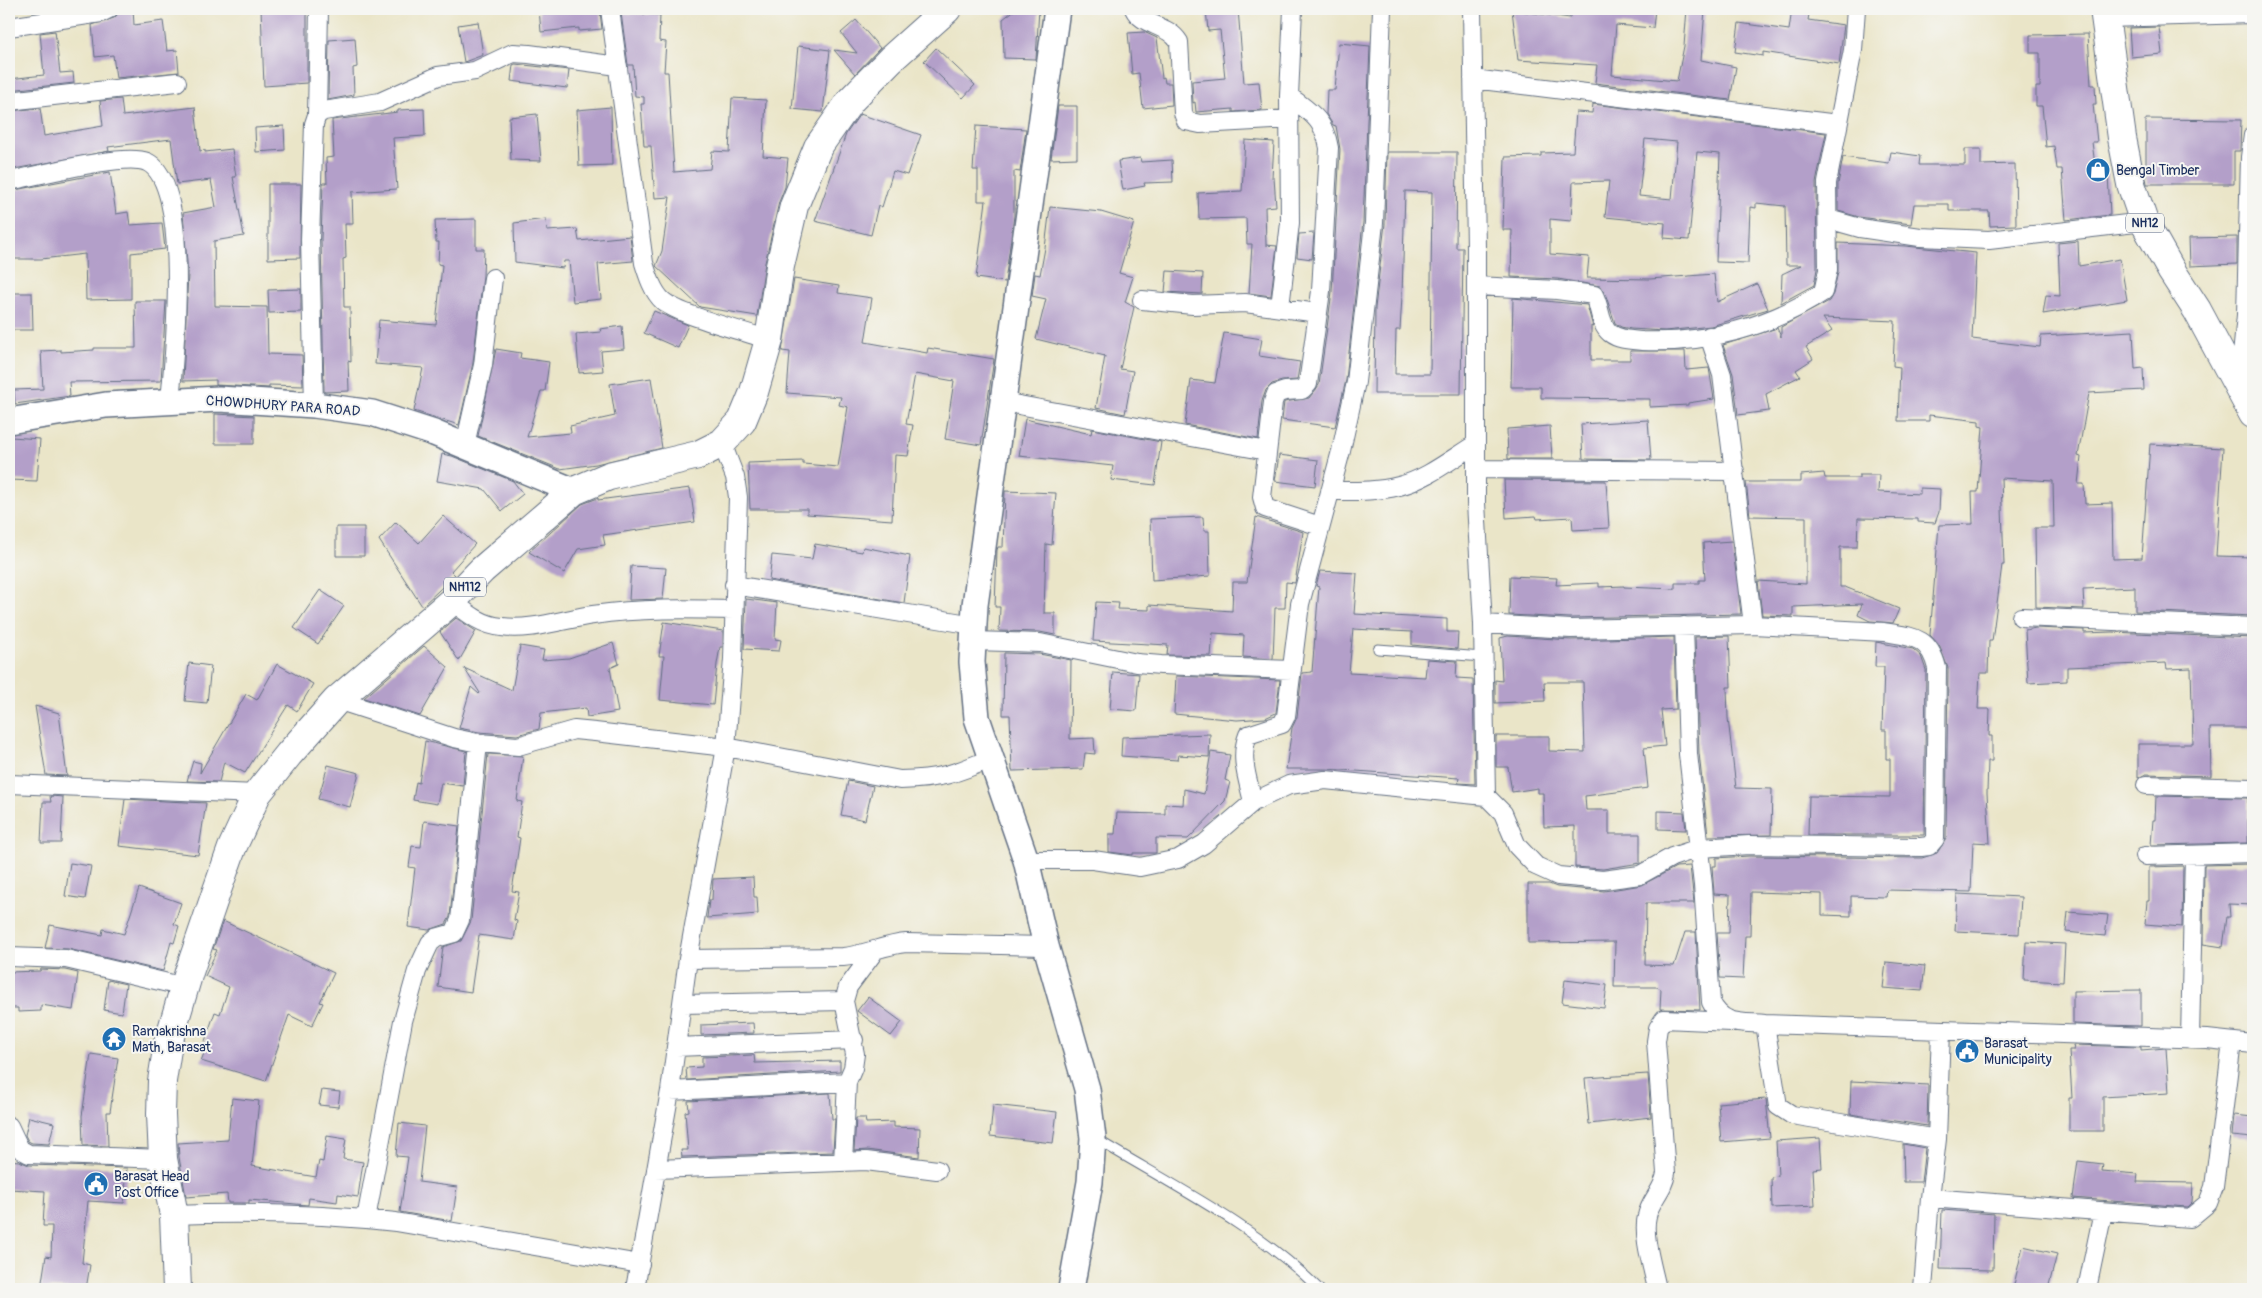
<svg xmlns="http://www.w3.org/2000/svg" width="2262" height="1298" font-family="Pangolin,sans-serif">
	<rect width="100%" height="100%" fill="#f6f6f2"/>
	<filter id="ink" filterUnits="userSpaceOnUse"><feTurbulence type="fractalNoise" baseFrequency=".02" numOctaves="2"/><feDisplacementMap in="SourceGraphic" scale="10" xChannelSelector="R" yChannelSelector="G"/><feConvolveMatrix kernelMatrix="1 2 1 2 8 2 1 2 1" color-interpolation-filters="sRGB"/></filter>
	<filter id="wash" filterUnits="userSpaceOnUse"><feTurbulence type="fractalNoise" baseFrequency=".0096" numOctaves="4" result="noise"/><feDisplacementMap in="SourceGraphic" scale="20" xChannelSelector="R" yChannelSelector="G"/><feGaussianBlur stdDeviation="1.12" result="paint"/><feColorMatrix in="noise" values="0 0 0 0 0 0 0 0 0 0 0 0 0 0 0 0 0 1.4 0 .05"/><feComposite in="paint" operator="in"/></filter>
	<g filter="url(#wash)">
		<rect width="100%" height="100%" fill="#eae5c8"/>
		<g id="blocks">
			<path fill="#b39fc9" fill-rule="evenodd" d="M119 9H133L134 25 163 21 167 51 177 50 179 72 116 78 113 55 95 57 92 25 114 18 118 14Z
				M261 9H307V83L264 86Z
				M539 9H596L597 11 600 12 602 29 579 31V28L541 32Z
				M1016 9H1039L1036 59 1004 58 1003 19Z
				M1206 9H1238L1244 83 1259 82 1262 110 1233 112V109L1196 112 1195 102 1193 103 1192 81 1225 78 1220 30 1208 31Z
				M1571 9H1655L1653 28 1616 25 1612 75 1677 81 1684 46 1687 9H1705L1701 60 1736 67 1730 100 1595 83 1597 65 1518 60 1512 10 1570 18Z
				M1792 9H1810L1808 20 1844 25 1839 64 1763 52V56L1735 52 1739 23 1789 30Z
				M621 13 660 15 659 41 666 42 664 72H668L674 172 710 169 712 151 729 152 732 98 766 100 763 156 788 158 785 187 779 202 765 263 757 316 700 307 656 266 662 251 670 197 655 198 651 146H644L641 104H644V97L635 96 633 65H628Z
				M856 20 880 48 855 74 834 50 857 53 841 33Z
				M478 22 483 55 464 62 458 25Z
				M2159 27 2162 54 2131 57 2129 28Z
				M55 31 60 73 73 72 74 83 9 90V79L44 75 40 33Z
				M1144 32 1157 38 1162 78 1164 77 1165 83H1171L1172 105 1143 108 1139 73 1132 74 1128 33Z
				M2088 34 2091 85H2095L2096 104H2093L2097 142H2092L2096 173H2108L2110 215 2066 220 2062 169H2057L2054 146 2046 147 2042 106H2036V87H2040V53H2030V35Z
				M355 38 357 67 353 68 354 95 328 100 329 40Z
				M1339 43 1370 46 1363 222 1346 380 1335 427 1282 420 1284 402 1309 398 1319 385 1332 292 1340 149 1336 126 1333 125 1326 114 1327 90H1335Z
				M798 46 830 50 823 112 792 109Z
				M936 48 975 85 963 98 924 61Z
				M515 64 569 70 567 88 511 81 513 65Z
				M121 99 123 116 195 107 200 151 205 150V152L232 149 236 177H233L244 236 214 241 215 306 267 307 268 354 302 355 303 386 269 385V388L216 385V380L183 381 188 274 183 213 216 207 211 180 177 184 171 139 108 147 109 151 9 170V111L40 108 44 136 103 126 100 101Z
				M1593 104 1826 133 1816 183 1817 269 1814 285 1781 303 1782 274 1801 265H1786L1785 206 1756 203V208L1750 207 1748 263 1716 262 1720 154 1697 152 1689 240 1664 238 1665 223 1605 217 1609 181 1573 182 1571 221 1550 219V254L1589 257 1587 278 1650 279 1714 274 1717 302 1757 284 1768 309 1711 326 1665 331 1631 329 1621 327 1615 323 1606 296 1600 286 1558 279 1511 277 1512 230H1503L1505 157 1541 156V153L1573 152 1576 112 1592 113ZM1645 139 1677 142 1672 199 1639 196Z
				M1058 106H1077V158L1051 159Z
				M611 107 612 165 579 166 577 110Z
				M424 109 425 136 393 138 397 189 352 192 353 224H345L346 258 343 259 344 307H350L351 362 348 361 349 391 324 392 321 239 323 183H327L326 158 334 157 332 120 398 112V110Z
				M537 114 541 161 511 160 509 117Z
				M860 114 921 135 907 175 893 171 882 207 878 205 871 235 815 221 846 134Z
				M2146 119 2241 120 2240 151H2234V184H2147L2146 177Z
				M284 126 285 150 256 152 255 128Z
				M976 126 1026 129 1020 172 1014 171V216L1005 282 976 278 986 201H978V170H973Z
				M1245 140 1274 142 1272 178H1274L1276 206 1265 207 1266 245 1277 246 1271 296 1249 293 1252 244H1247L1246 218 1199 219 1198 193 1242 191Z
				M1965 149H1981V165L2015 164 2016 225 1990 226 1989 211H1949V204H1914L1911 224 1859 217 1838 211V184L1843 157 1889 163 1891 152 1920 156 1919 165H1965Z
				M1387 152H1457L1456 248H1463L1461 394H1374L1375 308 1385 224ZM1405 191 1432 192 1430 374H1395L1396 330H1400L1402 296Z
				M1140 158 1141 162 1172 160 1173 182 1144 183 1145 186 1123 190 1118 161Z
				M110 172 116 214 128 212 130 225 162 223 165 249 131 253V299L86 300 85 254 41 259H9V191Z
				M268 184H301L300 258 268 259Z
				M1050 207 1101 212 1134 222 1119 273 1133 277 1125 302 1134 307 1120 369 1133 371 1125 414 1096 408 1105 356 1036 339 1046 299 1032 296 1035 274 1040 275 1045 248Z
				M476 219V249H484L483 276 473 363 459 425 414 411 423 368 375 364 379 320 436 325 442 265 438 264 439 242H436L435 220Z
				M546 219 547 231 577 229 579 241 630 236 633 261 598 264 601 299 573 302 569 261H564L563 268 515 262 514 223Z
				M1314 233 1312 259 1297 257 1299 234Z
				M2237 237V264L2190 266 2189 238Z
				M2078 241 2079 266 2120 259 2127 300 2043 314 2046 295 2060 296 2058 243Z
				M1838 243 1905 246 1976 253 1972 339 2040 347 2041 336 2133 331 2135 369 2143 368 2144 390 2089 393 2078 456 2081 457 2078 484H2084L2085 504 2112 503 2113 559 2142 558 2150 444 2223 448 2216 556 2253 557V616L2135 611V587L2083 589 2084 609 2036 607 2035 528H2054L2053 481 2001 478 2004 565H2002L1992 641H1989L1988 673H1980L1978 709H1990L1989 736H1992V761H1988L1987 793 1990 843 1973 842 1971 892 1887 890 1886 897 1851 896V916L1822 915V894L1751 892 1750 936H1745L1743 979 1720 978 1717 933H1729L1730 895 1714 894 1712 866H1716V858L1749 856 1922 858 1937 853 1946 839 1948 668 1939 645 1930 635 1939 525 1973 524 1972 492H1978L1983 427 1979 426V421L1929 415V421H1898L1900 367 1893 366 1895 321 1823 318 1832 331 1806 347 1813 359 1796 370 1800 376 1766 394 1769 411 1738 415 1733 374 1723 345 1777 328 1781 337V327L1829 301 1833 294 1838 272Z
				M1167 271 1203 273 1202 294 1165 292Z
				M794 279 839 286 838 293 872 298 865 342 927 353 928 348 994 359 981 445 945 439 954 381 915 374 906 424 913 425 908 456 895 455 892 520 807 514V509H750L748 463 803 461V464L838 467 848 407 839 405 841 397 787 393 790 352 782 351Z
				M301 289V312L269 313 268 290Z
				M9 293H32L33 330H9Z
				M1513 298 1587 305 1593 327 1591 326V360H1630V351H1685L1686 370 1709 368 1714 399 1688 403V405L1650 407V399L1541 398V387H1511Z
				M135 301H166L161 381 69 382 70 396 15 404 14 390 43 389 41 351 61 350V352L94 350V348H136Z
				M654 311 688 325 678 348 644 333Z
				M622 326 624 349 601 351 603 371 579 373 576 334 601 332 600 329Z
				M1224 333 1262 339 1259 356 1300 362 1297 380 1282 381 1272 384 1266 390 1262 401 1258 439 1185 425 1191 380 1215 383Z
				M496 349 521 353 520 358 549 362 545 391H541L527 437 571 433 570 426 615 416 610 384 651 378 662 448 596 464 560 469 478 436Z
				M215 414 254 416V444H215Z
				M1025 419 1091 434 1092 429 1161 442 1155 485 1111 480 1113 466 1019 456Z
				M1648 420 1651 460 1583 459 1581 424Z
				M1550 426 1552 459H1508L1507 429Z
				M11 437 40 439 37 481 9 480Z
				M442 454 452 456 513 481 523 494 502 511 484 489 437 481Z
				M1279 455 1318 460 1315 486 1275 481Z
				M1824 473 1825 478H1859V475H1879L1878 492 1920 494V488L1940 489 1939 512 1935 523 1918 522V519L1858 518 1857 547H1840V587H1845L1899 609 1893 623 1870 621 1858 615 1862 604 1793 607V616L1762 615 1758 581 1806 584V517L1750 516 1746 482H1801V475Z
				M1504 480 1606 481 1609 528 1573 530 1572 517 1537 519 1536 516 1506 518Z
				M690 488 695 522 603 535 605 545 578 549 564 573 529 552 582 504 598 498V500Z
				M1005 491 1056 493 1052 545 1046 544 1044 613H1055V635L1040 632 999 631 1000 607H995L997 550 998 547H1003Z
				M443 516 475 544 451 571 455 575 422 606 379 540 396 522 419 543Z
				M1203 517 1204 531H1209L1210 576 1152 580 1150 519Z
				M1256 517 1303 532 1295 583 1286 582 1285 608H1275L1273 659 1243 657 1244 635 1213 633 1211 656 1167 655 1168 645 1093 641 1096 602 1119 603 1118 609 1149 610V605L1232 611 1233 582H1247Z
				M336 527H364V556H336Z
				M1732 541 1741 614 1571 618 1509 615 1510 576 1557 578 1556 585 1599 583V587L1624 586V587L1675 589V583H1699V580H1705L1703 543Z
				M815 544 862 552 863 547 910 556 904 603 769 580 772 555 812 559Z
				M631 566 666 568 663 599 629 600Z
				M1320 571 1357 573 1354 614 1447 619V632H1458L1457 649 1412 645V632L1353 629 1349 673 1425 677 1427 659 1457 661 1456 678 1473 679 1475 784 1458 783 1459 778 1326 769H1286L1292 728 1297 717 1302 673 1312 672 1319 587 1316 586Z
				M320 590 344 606 318 644 294 628Z
				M746 599 777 603 775 639 781 640 779 651 744 649Z
				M456 618 476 631 459 661 440 632Z
				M664 622 723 631V647H720L717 664 713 705 660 700 664 656H659Z
				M2036 628 2084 630V633L2112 632 2253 638V728H2210L2211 776 2146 774 2138 778V744H2193L2191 668 2167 669 2166 663 2067 667V681L2028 683 2025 630Z
				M1508 636 1571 640 1674 637 1676 709 1661 710 1665 746 1644 748 1648 788 1585 796 1586 810H1609V834H1640V863L1603 869 1575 867V826L1544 827 1543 793H1538V788L1512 792 1508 767H1496V736H1549V751L1585 752 1583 682H1544L1545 701 1495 703V680L1502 681 1500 638Z
				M1729 636 1731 687H1727L1728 718 1736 788 1772 789 1771 835 1708 836 1699 753 1695 637Z
				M1876 642 1913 649 1921 656 1926 670 1924 835H1808L1809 796 1890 797V759H1886V730H1882L1884 667H1875Z
				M613 643 619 664 610 668 618 712 587 717 586 708 541 713 539 729 517 735 479 732 459 728 471 687 479 694 480 693 464 668 512 690 520 646 544 650 542 660 569 658Z
				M424 646 448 667 420 716 364 698Z
				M1004 653 1039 654 1071 660 1070 739 1094 738 1095 754 1085 753 1083 769 1012 771 1010 715H1003Z
				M189 663 211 666 207 703 185 701Z
				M277 664 313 684 297 711 288 705 245 773 224 762 219 782 187 781 193 761 201 763 200 773 246 694 257 700Z
				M1113 672 1139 674 1136 711 1110 709Z
				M1176 676 1280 680 1276 713 1265 718 1237 720 1174 714Z
				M35 706 59 713 67 776 46 775Z
				M1210 734 1209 757 1178 755 1177 760 1121 756 1122 737Z
				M425 741 466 751 463 786 441 783 437 804 413 800 416 782 419 783Z
				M1211 752 1230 755 1225 780 1230 782 1225 801 1188 839 1156 838V853H1133V855L1109 852V834H1115L1117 813 1165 814V804L1183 805 1184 789 1204 794Z
				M488 754 523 756 517 801 522 802 517 837 520 838 512 891 519 892 514 920 517 921 514 940 479 935 471 992 438 987 443 947 461 941 471 921Z
				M328 765 359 773 350 807 318 799Z
				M848 781 873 786 865 820 841 815Z
				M50 796 63 797 61 843H41L43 802H51Z
				M2156 796 2248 798V843L2151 845 2153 820H2155Z
				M125 799 206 803 198 855 119 846Z
				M1658 811 1684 812 1686 830 1658 829Z
				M424 821 459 826 450 917 446 924 429 930 408 927 415 868 409 867 412 846 421 847Z
				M70 863 91 866 85 899 65 896Z
				M2253 864V905L2229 904 2230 917H2227L2223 947 2203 944 2204 865Z
				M1690 866 1694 903H1646L1645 965 1674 966 1685 932H1696L1700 1010 1660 1009 1661 989 1657 987H1614L1615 942 1528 943V884H1549L1557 887 1604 891 1642 885 1676 867Z
				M2183 866 2182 927 2145 924 2147 901H2149V867Z
				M753 877 754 897H757L758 914 707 918 709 900H712L713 879Z
				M139 888 181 903 174 924 179 926 174 943 171 942 163 971 68 949 45 948 50 925 102 935 103 929 124 934Z
				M1957 894 2021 897 2019 934 1955 931Z
				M2068 912 2108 915 2105 936 2066 932Z
				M223 921 334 973 320 1002 323 1003 312 1026 289 1015 266 1081 201 1061 206 1048 203 1047 215 1012 220 1014 229 987 205 976 217 950 213 949Z
				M2026 942 2065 944 2063 982 2024 980Z
				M1886 962 1925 966 1922 991 1883 988Z
				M41 969 65 970 78 973 73 1010 41 1005V1011L18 1012V1008H9V972L40 971Z
				M108 980 126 984 122 1013 104 1010Z
				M1565 980 1607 985 1604 1008 1562 1003Z
				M2141 990V1026L2073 1024V991Z
				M868 997 902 1022 891 1036 857 1011Z
				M753 1023 754 1033 701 1035V1025Z
				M2073 1045 2141 1047V1050L2166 1048 2169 1093 2103 1097V1131H2069V1098H2072L2069 1050H2074Z
				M91 1054 118 1058 110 1112H107L108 1146 83 1145 82 1116Z
				M754 1055 755 1063 840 1061V1071L687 1080 686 1068 702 1067V1057Z
				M1648 1074 1651 1117 1589 1124 1585 1078Z
				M1851 1081 1928 1085 1927 1126 1850 1114Z
				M322 1090 340 1092 338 1107 319 1105Z
				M830 1093 832 1119H835L833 1152 682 1157 681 1150H688L685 1112 689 1111 688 1101Z
				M232 1098 259 1101 252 1166 316 1177 319 1161 323 1162 327 1136 346 1139 343 1159 363 1162 358 1197 338 1194 337 1202 309 1198 308 1205 249 1200V1203H228L227 1194 186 1197 179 1157 178 1143 228 1140Z
				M1766 1099 1770 1138 1721 1142 1718 1103Z
				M993 1105 1057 1112 1053 1143 990 1136Z
				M2234 1115 2253 1117V1138L2232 1136Z
				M29 1117 54 1123 49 1144 32 1143 28 1141 25 1135Z
				M856 1118H865L866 1123 894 1122V1127L920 1128 919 1157 867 1150 854 1151Z
				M399 1123 425 1126 419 1182 457 1187 452 1221 400 1212 408 1157 396 1156Z
				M1820 1138 1822 1168 1813 1169 1815 1206 1772 1208 1771 1177 1778 1176 1776 1141Z
				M1903 1144 1925 1148 1921 1182H1904Z
				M9 1160 19 1161 29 1165 127 1168 124 1203 88 1201 82 1263 90 1265 86 1289 41 1288 46 1256 51 1257 52 1226H43L45 1191 9 1189Z
				M2078 1161 2103 1164 2102 1171 2138 1174 2137 1182 2193 1183 2192 1202 2187 1207 2073 1198Z
				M1942 1210 1994 1214 1993 1270 1940 1269Z
				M2023 1246 2057 1254 2048 1289H2013Z"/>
		</g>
	</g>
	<g filter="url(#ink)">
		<use href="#blocks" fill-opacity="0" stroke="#636f83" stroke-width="1"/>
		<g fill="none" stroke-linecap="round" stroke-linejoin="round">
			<defs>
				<path id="lane" d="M1378 649 1483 657
					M1096 1139C1172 1185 1256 1226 1319 1289"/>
				<path id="street" d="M610 9 644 263C648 276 653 292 663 301 681 316 744 331 769 340
					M1134 9C1142 26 1168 24 1179 42L1183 113 1186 121 1200 124 1289 119
					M1472 9 1476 248V503L1483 624 1486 796
					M2105 18 2253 14
					M9 27 101 13 109 9
					M1473 79 1838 124
					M1289 96C1311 113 1324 119 1329 148L1321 291 1308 384 1302 390 1285 391 1276 394 1273 402 1262 497 1265 508 1320 526
					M9 101 177 82
					M317 115 319 9
					M9 181C37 176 124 152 147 162 192 183 174 359 170 401
					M1828 219 1860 228 1920 237 1989 240 2144 222
					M1476 286 1557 290 1594 295C1601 308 1599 324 1610 333 1619 340 1631 340 1642 341 1705 344 1771 327 1823 292L1828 270 1827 183 1853 50 1856 9
					M1142 300 1193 305 1245 303 1318 313
					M1280 307 1290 223 1289 96 1293 9
					M1709 336 1722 375 1753 625
					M2239 386 2246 315 2250 157 2253 135
					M1003 402 1267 451
					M314 405 310 239 314 124 317 115 324 111 380 102 438 76 475 71 513 53 529 54 618 66
					M465 445 483 365 493 278
					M1476 469 1735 471
					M1330 491C1353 491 1376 492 1399 486 1427 479 1451 459 1476 444
					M734 585 974 625
					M452 601C467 613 481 625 502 627 531 631 564 619 593 615 640 608 687 609 734 610
					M2021 617 2253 627
					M1684 626 1688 754 1703 885 1711 1002C1723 1026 1741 1022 1765 1024L2207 1039 2253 1044
					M973 641 1040 643 1137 663 1161 665 1292 670
					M337 700 454 738 478 743 518 746 574 730 595 732 726 747 900 780C939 779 956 774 991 758
					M9 784 257 794
					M2146 785 2253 788
					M1253 802C1248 779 1239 758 1248 735L1282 724 1286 716 1300 604 1341 451 1356 382 1374 223 1382 9
					M2145 856 2253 853
					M1026 860H1093L1140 867 1178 859 1204 844 1253 802 1289 785 1325 780 1486 796 1503 813 1517 846 1536 866 1558 876 1603 880 1640 875 1672 857 1699 848 1749 845 1921 847 1929 846 1935 839 1937 668C1929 636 1913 637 1884 632L1753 625 1571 629 1483 624
					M9 957 66 959 185 987
					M688 959 843 957C865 955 884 945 906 943L1046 946
					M682 1004 844 1001
					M1765 1024 1778 1106 1792 1115 1937 1139
					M2190 1039 2194 855
					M676 1047 854 1040
					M670 1091 847 1082
					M9 1126 20 1149 29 1154 163 1159
					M843 1162 847 1082 853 1068 855 1054 844 1001 848 987 874 952
					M656 1169 866 1161 937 1170
					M1930 1198 2190 1218 2208 1203 2214 1187 2232 1042
					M174 1215C251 1212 319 1214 396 1222L640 1264
					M366 1219 403 1021 417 971 430 943 436 938 454 933 460 920 478 743
					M635 1289 670 1091 688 959 726 747 733 659 738 497 735 477 722 443
					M1657 1289C1653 1269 1642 1235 1647 1216 1650 1200 1664 1190 1666 1173L1656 1041 1658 1028 1664 1019 1731 1022
					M1923 1289 1930 1198 1937 1139 1941 1031
					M2087 1289 2103 1212"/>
				<path id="secondary" d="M1057 9 975 605 972 662 977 718 1026 860 1046 946 1087 1089 1093 1138 1090 1182 1071 1289
					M9 421 106 405 219 399 314 405 372 413 434 433 574 491"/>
				<path id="highway" d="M2104 9 2122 138 2131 184 2144 222 2171 270 2197 310 2253 414
					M177 1289 174 1215 163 1159 161 1114 162 1081 168 1043 189 972 216 893 232 848 257 794 289 754 337 700 452 601 482 570 574 491 609 476 698 455 722 443 742 421 754 392 769 340 780 266 794 206 818 147 851 100 891 59 947 9"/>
			</defs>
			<use href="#lane" stroke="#636f83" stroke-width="11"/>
			<use href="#street" stroke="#636f83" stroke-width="20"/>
			<use href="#secondary" stroke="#636f83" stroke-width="28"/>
			<use href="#highway" stroke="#636f83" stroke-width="30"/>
			<use href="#lane" stroke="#fff" stroke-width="9"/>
			<use href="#street" stroke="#fff" stroke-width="18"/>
			<use href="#secondary" stroke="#fff" stroke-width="25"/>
			<use href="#highway" stroke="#fff" stroke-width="28"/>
		</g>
	</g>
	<defs>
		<symbol id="shop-disc" viewBox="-11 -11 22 22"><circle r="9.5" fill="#1f6fb2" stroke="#f6f6f2"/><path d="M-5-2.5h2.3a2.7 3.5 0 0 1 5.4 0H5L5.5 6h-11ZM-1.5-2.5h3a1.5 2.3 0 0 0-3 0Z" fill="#fff"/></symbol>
		<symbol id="temple-disc" viewBox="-11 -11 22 22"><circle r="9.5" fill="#1f6fb2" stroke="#f6f6f2"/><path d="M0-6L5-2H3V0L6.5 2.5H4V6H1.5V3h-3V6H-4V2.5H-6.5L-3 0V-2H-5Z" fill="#fff"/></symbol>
		<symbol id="civic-disc" viewBox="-11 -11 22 22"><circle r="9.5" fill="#1f6fb2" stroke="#f6f6f2"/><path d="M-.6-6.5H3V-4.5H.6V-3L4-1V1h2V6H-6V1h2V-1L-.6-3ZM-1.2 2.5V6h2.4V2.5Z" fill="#fff"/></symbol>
	</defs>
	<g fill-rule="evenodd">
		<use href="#shop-disc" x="2084" y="156" width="28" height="28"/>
		<use href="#temple-disc" x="100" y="1025" width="28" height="28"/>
		<use href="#civic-disc" x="1953" y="1037" width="28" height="28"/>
		<use href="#civic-disc" x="82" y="1170" width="28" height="28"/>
	</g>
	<g text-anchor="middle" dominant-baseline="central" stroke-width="4" stroke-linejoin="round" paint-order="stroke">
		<g fill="#f6f6f2" stroke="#5d6b8a" stroke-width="1">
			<rect x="2126" y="213.5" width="38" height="19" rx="4"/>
			<rect x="444" y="577.5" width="42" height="19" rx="4"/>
		</g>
		<g font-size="12" font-weight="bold" fill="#1b2f5e">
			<text x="2145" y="223">NH12</text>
			<text x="465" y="587">NH112</text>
		</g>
		<g font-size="14" fill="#1b2f5e" stroke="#f6f6f2" text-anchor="start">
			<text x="2116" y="170">Bengal Timber</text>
			<text x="132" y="1031">Ramakrishna<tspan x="132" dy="16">Math, Barasat</tspan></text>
			<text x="1984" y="1043">Barasat<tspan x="1984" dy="16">Municipality</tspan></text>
			<text x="114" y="1176">Barasat Head<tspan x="114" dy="16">Post Office</tspan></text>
		</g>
		<g font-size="14" fill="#1b2f5e" stroke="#f6f6f2">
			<text transform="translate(283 406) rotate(4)">CHOWDHURY PARA ROAD</text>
		</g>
	</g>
	<rect width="2262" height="1298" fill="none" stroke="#f6f6f2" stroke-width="30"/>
</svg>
